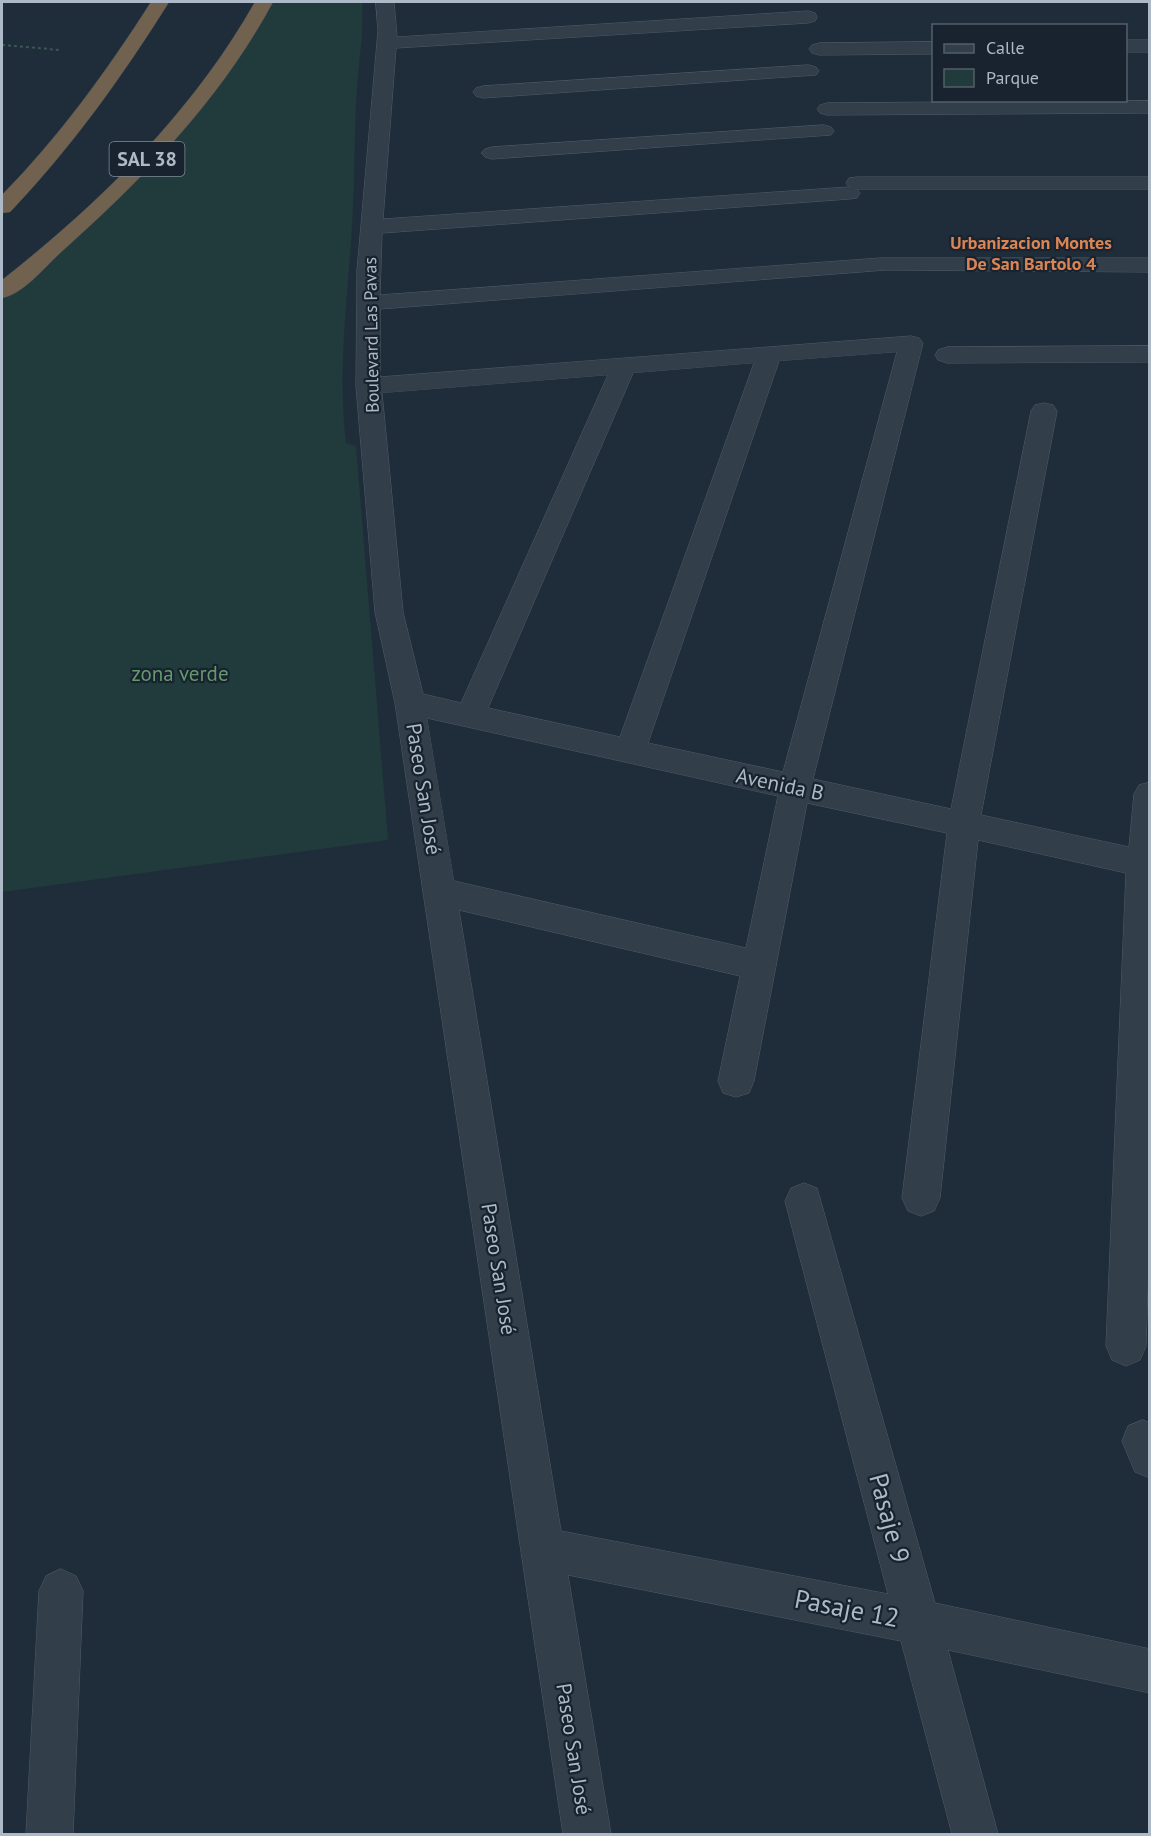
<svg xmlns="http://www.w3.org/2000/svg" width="1151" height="1836" font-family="'PT Sans',sans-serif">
	<rect width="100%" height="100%" fill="#1f2d3a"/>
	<path fill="#213a3b" d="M264 2H362C364 31 359 58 357 88 354 133 355 179 352 225 348 300 337 367 346 443L356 446 388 840 2 892V291L130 177 258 12Z"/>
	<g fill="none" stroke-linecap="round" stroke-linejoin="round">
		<defs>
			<path id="minor" d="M376 2H394L397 37 808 11 815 13 817 17 815 21 808 23 396 48 383 219 849 187 846 183 849 178 857 177H1150V189H857L860 193 857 198 849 199 382 233 380 295 880 258H1150V272L886 270 380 309V377L911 336 919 338 923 343 813 779 951 809 1031 411 1035 405 1044 403 1053 405 1057 411 981 815 1129 847 1134 794 1139 785 1150 782V1213L1146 1346 1140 1360 1126 1366 1112 1360 1106 1346 1126 873 978 840 940 1198 934 1211 921 1216 908 1211 902 1198 947 833 807 803 754 1081 749 1093 736 1097 723 1093 718 1081 740 976 459 910 561 1531 888 1594 785 1201 791 1188 804 1183 817 1188 935 1603 1150 1649V1693L948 1650 998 1834H952L901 1641 568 1575 611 1834H563L395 703 375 612 356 386 357 271 378 31ZM897 352 783 772 648 743 779 361ZM754 363 620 737 488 708 633 373ZM608 375 461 703 423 694 403 612 382 393ZM427 718 778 796 746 948 454 881Z
				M1126 40H1150V52H1126Z
				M934 42V54L819 55 812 53 809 49 812 45 819 43Z
				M809 65 816 67 819 71 816 75 483 98 476 96 473 92 476 88 483 86Z
				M1150 101V113L827 115 820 113 817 109 820 105 827 103Z
				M824 125 831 127 834 131 831 135 492 159 485 157 481 153 485 149 492 147Z
				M1150 346V362L947 363 938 360 935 355 938 350 947 347Z
				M1143 1420 1150 1423V1478L1135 1472 1122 1441 1128 1426Z
				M61 1569 76 1576 83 1591 73 1834H26L39 1591 46 1576Z"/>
			<path id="highway" d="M151 2H169C122 77 71 148 10 212L2 213V195C59 137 107 71 151 2Z
				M255 2H273C219 102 143 179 59 254 43 269 23 294 2 298V280C100 203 193 112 255 2Z"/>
		</defs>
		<use href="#minor" stroke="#505c68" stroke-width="1"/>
		<use href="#highway" stroke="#3d4955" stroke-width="1"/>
		<path stroke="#3c5656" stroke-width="2" stroke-dasharray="3 3" stroke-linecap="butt" d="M2 45 60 50"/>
		<use href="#minor" fill="#333e4b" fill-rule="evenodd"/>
		<use href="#highway" fill="#71624f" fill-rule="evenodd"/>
	</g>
	<g text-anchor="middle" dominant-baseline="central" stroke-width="4.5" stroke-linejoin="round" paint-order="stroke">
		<g font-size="18" font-weight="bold" fill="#dc8553" stroke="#18232f">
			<text x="1031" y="242">Urbanizacion Montes<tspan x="1031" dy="21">De San Bartolo 4</tspan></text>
		</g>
		<g font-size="18" fill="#adb9c7" stroke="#18232f">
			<text transform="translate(371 335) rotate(-91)">Boulevard Las Pavas</text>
		</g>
		<rect fill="#18232f" stroke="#808c99" stroke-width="1.5" x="109.5" y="142" width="75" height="34" rx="4.5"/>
		<g font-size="20" font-weight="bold" fill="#adb9c7">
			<text x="147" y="159">SAL 38</text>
		</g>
		<g font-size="21" fill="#639a6c" stroke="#18232f">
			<text x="180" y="673">zona verde</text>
		</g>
		<g font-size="21" fill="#adb9c7" stroke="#18232f">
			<text transform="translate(780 784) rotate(12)">Avenida B</text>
			<text transform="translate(424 789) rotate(81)">Paseo San José</text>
			<text transform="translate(499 1269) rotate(81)">Paseo San José</text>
			<text transform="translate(574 1749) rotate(81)">Paseo San José</text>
		</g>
		<g font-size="26" fill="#adb9c7" stroke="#18232f">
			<text transform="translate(890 1518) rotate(75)">Pasaje 9</text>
			<text transform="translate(847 1608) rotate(11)">Pasaje 12</text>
		</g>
	</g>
	<rect width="1151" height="1836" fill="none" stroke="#adb9c7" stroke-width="6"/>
	<rect x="932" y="24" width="195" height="78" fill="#18232f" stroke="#545f6c" stroke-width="1.5"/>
	<rect x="944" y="44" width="30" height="9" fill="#333e4b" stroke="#545f6c" stroke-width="1.5"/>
	<text x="986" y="54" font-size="18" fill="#adb9c7">Calle</text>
	<rect x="944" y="69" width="30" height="18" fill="#213a3b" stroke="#545f6c" stroke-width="1.5"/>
	<text x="986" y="84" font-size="18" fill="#adb9c7">Parque</text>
</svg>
